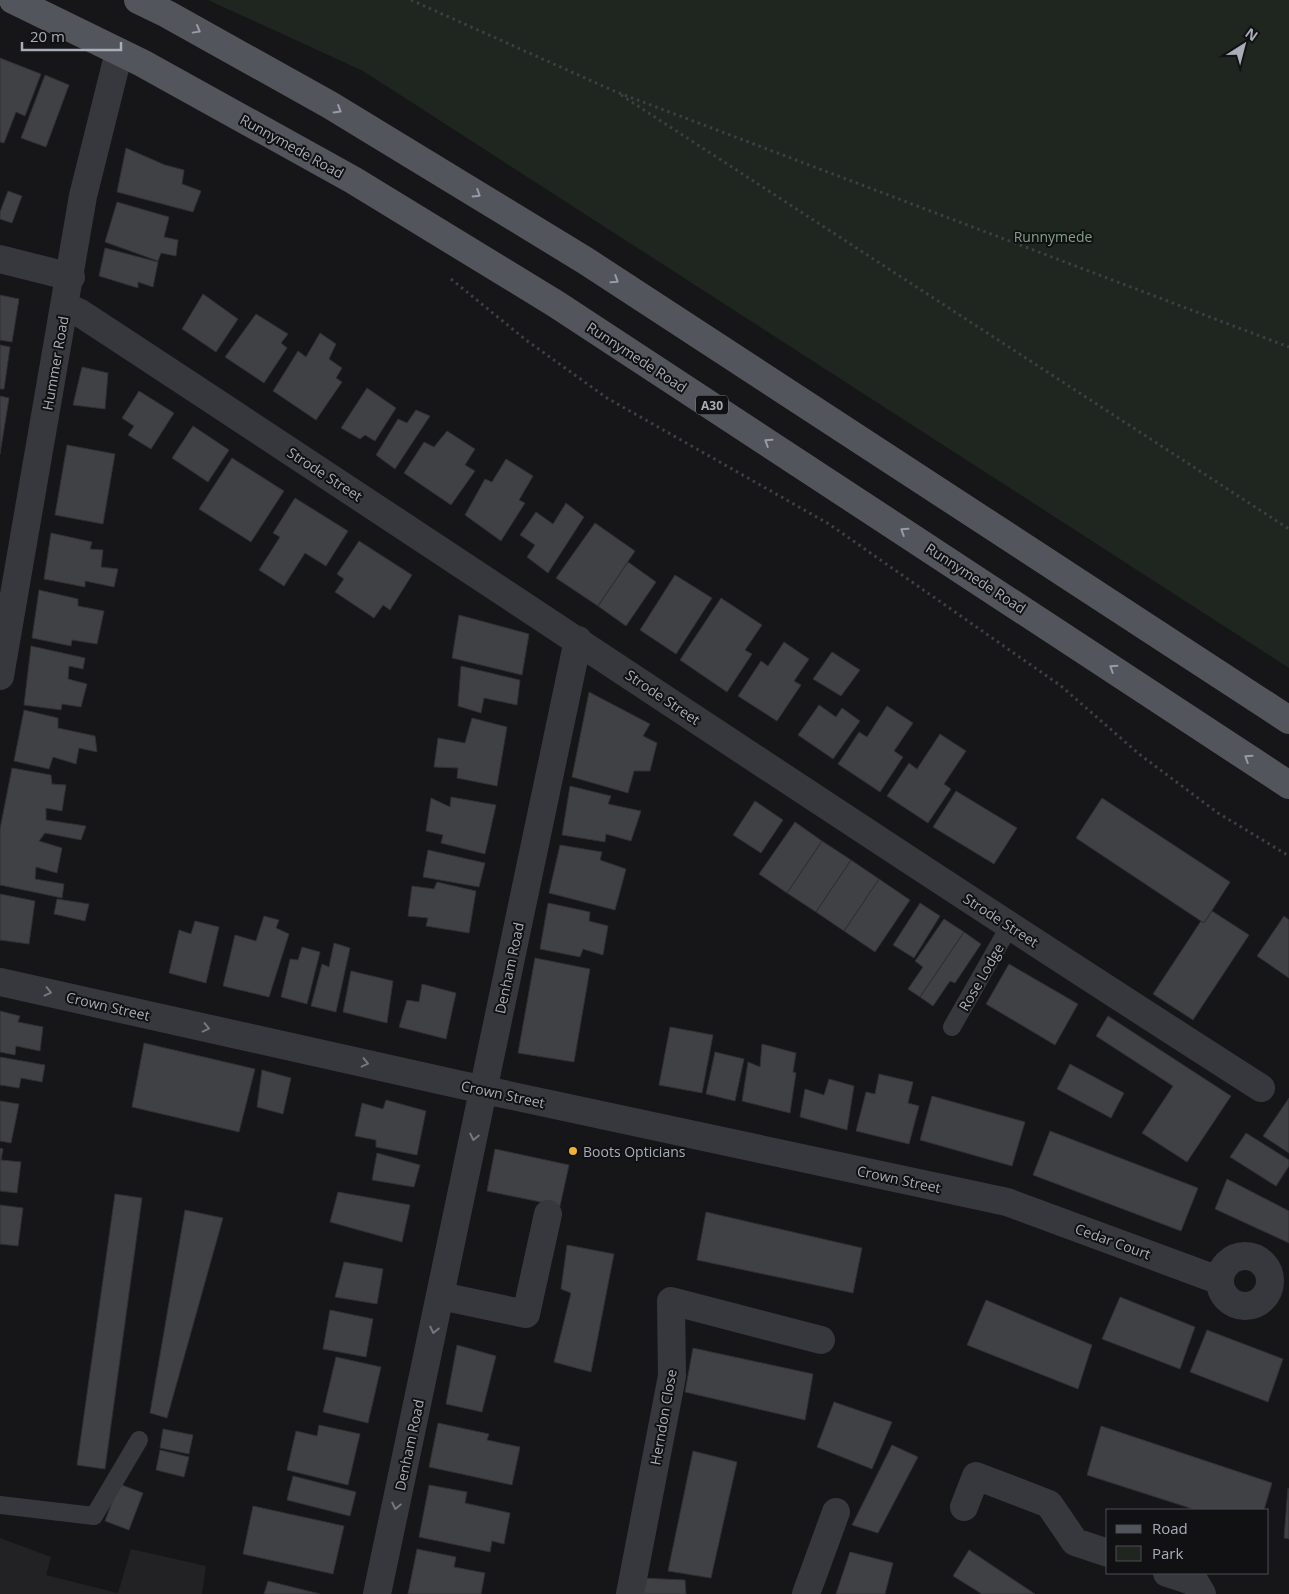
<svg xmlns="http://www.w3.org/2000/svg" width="1289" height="1594" font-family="'Open Sans',sans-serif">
	<rect width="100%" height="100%" fill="#161618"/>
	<path fill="#222225" d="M0 1538 51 1557 46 1575 118 1593 131 1549 206 1566 202 1594H0Z"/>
	<path fill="#1e261f" d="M208 0H1289V668L363 71Z"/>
	<path fill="#404145" stroke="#303034" d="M0 58 41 74 25 116 16 112 4 143 0 142Z
		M45 75 69 85 46 147 21 138Z
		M126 148 165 165 184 170 182 184 201 191 193 212 117 192Z
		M8 191 22 196 12 223 0 219V212Z
		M117 202 169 217 164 237 178 240 176 256 161 253 158 261 105 242Z
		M105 248 158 262 153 287 138 282V288L99 276Z
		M203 294 238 319 216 352 182 329Z
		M0 295 19 299 12 342 0 340Z
		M256 314 288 334 281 343 287 348 264 383 225 357Z
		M320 333 336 344 329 359 342 368 336 378 342 382 316 420 273 391 298 351 306 357Z
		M0 345 10 347 4 389H0Z
		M82 367 108 373 105 409 73 405Z
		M367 388 396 408 375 441 365 435 360 439 341 428Z
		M139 391 174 413 151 449 128 435 134 426 122 418Z
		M0 396 9 398 0 454Z
		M416 410 430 416 395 469 376 455 398 419 407 423Z
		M193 426 229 450 208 482 172 458Z
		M447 431 475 449 465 465 475 471 451 505 404 473 424 442 434 447Z
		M67 445 115 454 103 524 55 515Z
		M232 458 284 491 251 542 199 509Z
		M506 459 533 476 519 500 525 503 501 541 465 515 485 479 492 482Z
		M295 498 348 531 326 566 305 553 284 586 259 570 280 537 273 533Z
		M566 503 584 517 548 573 527 557 535 545 520 535 536 512 553 524Z
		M595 523 635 551 598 606 556 578Z
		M51 533 92 542 90 549 103 550 101 567 118 569 114 587 85 581V587L44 579Z
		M359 541 412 575 390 610 383 605 374 618 335 592 344 579 337 574Z
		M628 562 656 582 626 626 598 606Z
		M675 575 712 598 676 654 640 630Z
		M39 590 78 599V606L104 611 97 644 72 640 71 646 32 638Z
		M721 598 762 625 745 650 752 654 727 692 680 660Z
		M459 615 529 634 522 675 452 658Z
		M784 642 809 659 794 681 801 685 777 721 738 696 761 661 768 666Z
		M31 646 85 658 83 669 69 666 68 679 87 684 81 707 62 704 61 710 24 705Z
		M832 652 860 670 841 696 813 679Z
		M461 666 520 680 517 705 484 698 481 713 458 706Z
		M589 692 650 724 643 736 657 743 650 771H634L628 793 572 777Z
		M819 705 836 717 842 708 860 721 833 759 798 735Z
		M887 706 913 723 894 751 903 757 880 792 838 764 859 732 867 737Z
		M24 710 58 718V728L95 736 97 752 79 748 76 764 53 757 49 769 14 761Z
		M472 718 507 727 497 786 457 778 458 768 434 767 438 738 465 743Z
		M940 734 966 751 944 784 951 789 928 823 887 796 909 763 917 769Z
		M12 768 51 775 52 784 66 785 62 811 46 808V820L86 826 81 840 45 833 39 841 62 848 57 873 36 867 35 879 64 884 62 898 0 885V829Z
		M570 786 611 796 608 804 641 811 631 841 606 834 605 842 562 835Z
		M956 791 1017 828 994 864 933 827Z
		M451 797 496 805 485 854 441 843 443 835 426 831 431 798 450 807Z
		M1102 798 1230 882 1204 923 1076 838Z
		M755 801 783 820 761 853 733 835Z
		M795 822 822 841 787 893 759 874Z
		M822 841 851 860 816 912 787 893Z
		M560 845 602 852 600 860 626 869 615 910 549 893Z
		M428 850 485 863 479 887 423 877Z
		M851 860 879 879 844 931 816 912Z
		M879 879 910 900 875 952 844 931Z
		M437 882 476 891 469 933 426 926 428 918 408 916 412 886 434 889Z
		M0 894 35 901 29 944 0 940Z
		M57 899 89 904 85 921 54 914Z
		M548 903 590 912 589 921 608 926 603 955 583 949 580 957 540 949Z
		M920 903 940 916 914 958 893 945Z
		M1212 911 1249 935 1193 1020 1153 994 1201 921 1204 923Z
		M264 916 279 920 276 928 289 934 269 997 223 986 235 935 256 941Z
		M1284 916 1289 920V978L1257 956Z
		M944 919 964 932 920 997 908 989 923 967 915 961Z
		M195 921 219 927 206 983 169 973 179 930 191 934Z
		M964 932 981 944 955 983 950 981 933 1006 920 997Z
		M334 943 350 948 336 1012 311 1006 322 964 329 967Z
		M302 947 320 952 307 1004 281 997 290 959 298 960Z
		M535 958 590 969 574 1062 518 1053Z
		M1009 964 1078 1004 1055 1045 986 1004Z
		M351 971 393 981 387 1023 343 1012Z
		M422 984 456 993 446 1039 399 1027 407 1000 419 1002Z
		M0 1011 20 1016 18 1022 43 1027 40 1051 16 1046 15 1055 0 1052Z
		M1108 1016 1231 1096 1187 1162 1142 1133 1173 1086 1096 1036Z
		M670 1027 713 1035 702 1093 659 1085Z
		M144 1043 255 1069 239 1132 132 1107Z
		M762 1044 796 1053 793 1072 796 1073 790 1113 742 1101 748 1062 760 1067Z
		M715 1052 744 1059 735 1101 706 1094Z
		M0 1057 45 1065 42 1082 21 1078 19 1088 0 1085Z
		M1070 1064 1124 1093 1111 1118 1057 1089Z
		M262 1070 291 1078 283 1114 257 1107Z
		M879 1074 913 1082 908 1103 919 1106 909 1144 856 1131 866 1092 875 1094Z
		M829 1079 854 1086 847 1130 800 1117 805 1089 824 1095Z
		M932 1096 1025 1122 1012 1166 920 1140Z
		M1289 1098V1153L1263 1136Z
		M386 1100 426 1111 417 1155 376 1147V1140L355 1136 362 1103 383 1109Z
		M0 1101 19 1104 11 1143 0 1141Z
		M1050 1131 1198 1188 1181 1231 1033 1175Z
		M1246 1133 1289 1160V1166L1276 1186 1230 1157Z
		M0 1148 3 1149 1 1160 21 1162 17 1193 0 1191Z
		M495 1149 569 1165 560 1206 487 1191Z
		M377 1153 420 1165 414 1187 372 1180Z
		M1227 1179 1289 1211V1243L1215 1209Z
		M338 1192 410 1205 402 1242 330 1222Z
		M115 1194 142 1198 105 1469 77 1465Z
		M0 1205 23 1208 18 1246 0 1244Z
		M185 1210 223 1218 167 1418 150 1413Z
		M706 1212 862 1248 853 1293 697 1260Z
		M567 1245 614 1254 591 1372 554 1362 571 1293 561 1289Z
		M344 1262 383 1269 377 1304 335 1297Z
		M1120 1297 1195 1327 1180 1369 1102 1339Z
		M986 1300 1092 1345 1078 1389 967 1345Z
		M330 1310 373 1319 366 1357 323 1349Z
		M1207 1330 1283 1359 1268 1402 1190 1372Z
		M457 1345 496 1356 482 1412 446 1404Z
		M693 1348 813 1374 805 1420 685 1392Z
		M336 1357 381 1367 368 1423 323 1412Z
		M834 1402 892 1422 872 1469 817 1447Z
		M438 1423 489 1434 487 1440 520 1447 512 1485 429 1467Z
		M319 1425 360 1434 348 1485 287 1470 296 1431 317 1436Z
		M1101 1426 1272 1483 1264 1510H1196L1087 1475Z
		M163 1429 193 1435 189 1454 160 1448Z
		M892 1445 918 1457 878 1533 852 1525Z
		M160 1450 189 1457 184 1477 156 1470Z
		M693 1451 737 1462 711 1578 668 1571Z
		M293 1476 356 1492 350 1516 287 1500Z
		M119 1484 143 1493 129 1530 105 1521Z
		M429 1485 467 1492 465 1503 510 1513 504 1544 492 1541 490 1552 419 1537Z
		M1288 1488 1289 1489V1539L1284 1538Z
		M253 1506 344 1526 333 1574 243 1554Z
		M417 1549 456 1557 454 1567 485 1573 481 1594H408Z
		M969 1550 1035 1594H982L953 1576Z
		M850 1552 893 1563 885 1594H836Z
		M641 1578 685 1580 686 1594H641Z
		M268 1581 320 1594H264Z"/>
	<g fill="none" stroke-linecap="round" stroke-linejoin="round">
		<path stroke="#3d3f44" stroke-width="3" stroke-dasharray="2.5 4" stroke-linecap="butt" d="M411 0 614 91 1289 347
			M621 95 1289 529
			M451 279 526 340 607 398 829 524 1061 686 1139 754 1218 813 1289 856"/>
		<path stroke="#37383d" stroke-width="18" d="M952 1027 1009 927
			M0 1505 94 1516 139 1440"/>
		<path stroke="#37383d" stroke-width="28" d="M0 259 71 277
			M65 306 80 313C474 571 864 834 1261 1088
			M0 676 83 196 119 52
			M0 982 466 1086 1007 1202 1218 1280
			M1220 1281a25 25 0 1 1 50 0a25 25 0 1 1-50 0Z
			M441 1296 526 1314 548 1214
			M964 1507 976 1476 1049 1504 1075 1542 1108 1553
			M1167 1573 1195 1582 1202 1594
			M377 1594 578 640
			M630 1594 672 1376 671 1301 821 1340
			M806 1594 836 1512"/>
		<path stroke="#53555c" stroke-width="28" d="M13 0 142 63 353 180 556 304 1289 785
			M138 0 167 14 330 105 586 261 1289 720"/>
	</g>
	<defs><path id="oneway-chevron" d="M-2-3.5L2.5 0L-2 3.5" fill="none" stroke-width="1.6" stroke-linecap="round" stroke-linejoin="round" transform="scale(1.25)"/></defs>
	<g stroke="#979ba6">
		<use href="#oneway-chevron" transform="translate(197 30) rotate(29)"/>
		<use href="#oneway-chevron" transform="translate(338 110) rotate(31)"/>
		<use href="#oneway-chevron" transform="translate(477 194) rotate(32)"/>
		<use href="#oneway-chevron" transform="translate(615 280) rotate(33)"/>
		<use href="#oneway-chevron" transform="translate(768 442) rotate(-147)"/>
		<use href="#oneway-chevron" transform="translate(904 531) rotate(-147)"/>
		<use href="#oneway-chevron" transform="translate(1113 668) rotate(-147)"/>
		<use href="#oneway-chevron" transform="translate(1248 758) rotate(-147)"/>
	</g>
	<g stroke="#757881">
		<use href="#oneway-chevron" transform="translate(48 992) rotate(13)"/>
		<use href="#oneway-chevron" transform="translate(206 1028) rotate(13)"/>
		<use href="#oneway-chevron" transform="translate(365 1063) rotate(13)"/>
		<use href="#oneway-chevron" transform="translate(474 1137) rotate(102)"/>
		<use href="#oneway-chevron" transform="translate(434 1330) rotate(102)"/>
		<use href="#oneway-chevron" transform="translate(396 1506) rotate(102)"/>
	</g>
	<circle fill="#f2b134" stroke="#111113" stroke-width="2" cx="573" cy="1151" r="5"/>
	<g text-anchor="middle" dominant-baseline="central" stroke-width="4" stroke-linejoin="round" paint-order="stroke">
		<rect fill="#111113" stroke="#7b7e86" stroke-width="1" x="696" y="395.5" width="32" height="19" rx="4"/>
		<g font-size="12" font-weight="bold" fill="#a8adb8">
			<text x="712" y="405">A30</text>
		</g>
		<g font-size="14" fill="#a8adb8" stroke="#111113">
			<text transform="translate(292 146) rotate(29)">Runnymede Road</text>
			<text transform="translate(637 357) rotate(33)">Runnymede Road</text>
			<text transform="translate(55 363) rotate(-80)">Hummer Road</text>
			<text transform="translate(325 474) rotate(33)">Strode Street</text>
			<text transform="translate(976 578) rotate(33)">Runnymede Road</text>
			<text transform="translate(663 697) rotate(34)">Strode Street</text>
			<text transform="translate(1001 920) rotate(33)">Strode Street</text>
			<text transform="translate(509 968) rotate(-78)">Denham Road</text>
			<text transform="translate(981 977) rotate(-60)">Rose Lodge</text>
			<text transform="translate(108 1006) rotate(13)">Crown Street</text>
			<text transform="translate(503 1094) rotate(12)">Crown Street</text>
			<text transform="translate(899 1179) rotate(12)">Crown Street</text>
			<text transform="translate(1113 1241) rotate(20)">Cedar Court</text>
			<text transform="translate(663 1417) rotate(-80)">Herndon Close</text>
			<text transform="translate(409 1445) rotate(-78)">Denham Road</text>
		</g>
		<g font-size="14" fill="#7fa381" stroke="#111113">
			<text x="1053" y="236">Runnymede</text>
		</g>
		<g font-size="14" fill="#a8adb8" stroke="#111113" text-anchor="start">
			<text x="583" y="1151">Boots Opticians</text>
		</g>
	</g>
	<rect x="1106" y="1509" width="162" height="65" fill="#111113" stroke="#4d4f55"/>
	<rect x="1116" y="1525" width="25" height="8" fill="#53555c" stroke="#4d4f55"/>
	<text x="1152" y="1534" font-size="15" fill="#a8adb8">Road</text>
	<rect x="1116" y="1546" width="25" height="15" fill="#1e261f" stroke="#4d4f55"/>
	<text x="1152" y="1559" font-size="15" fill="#a8adb8">Park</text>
	<g transform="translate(1244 45) rotate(36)" stroke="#111113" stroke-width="4" paint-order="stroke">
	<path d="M0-4L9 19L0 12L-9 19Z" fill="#a8adb8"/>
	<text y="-8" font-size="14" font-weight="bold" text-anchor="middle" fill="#a8adb8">N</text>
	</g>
	<path d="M22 42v8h99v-8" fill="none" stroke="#a8adb8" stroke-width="2.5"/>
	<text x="30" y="42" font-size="15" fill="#a8adb8" stroke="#111113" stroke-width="4" paint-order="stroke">20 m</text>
</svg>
